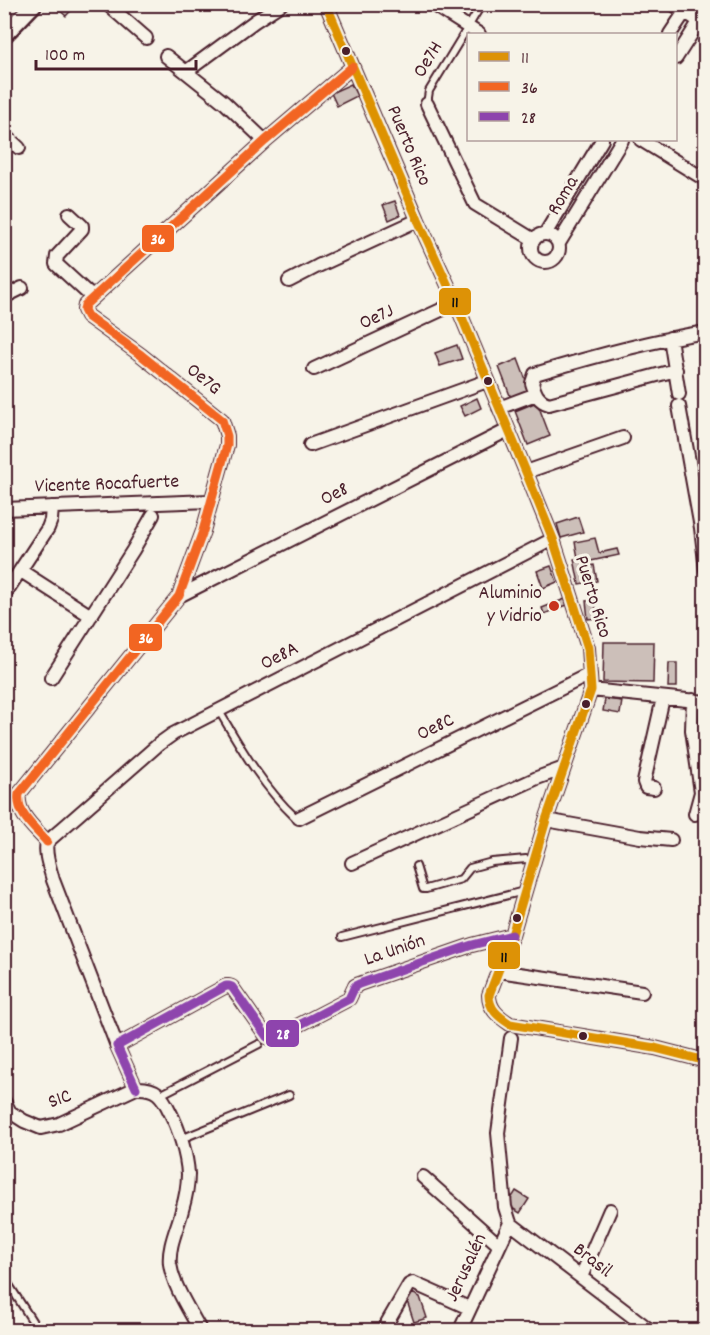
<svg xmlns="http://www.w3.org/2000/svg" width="710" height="1335" font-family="Dekko,sans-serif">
	<rect width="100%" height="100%" fill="#f7f3e8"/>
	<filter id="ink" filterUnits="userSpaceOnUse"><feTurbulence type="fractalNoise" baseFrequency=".0167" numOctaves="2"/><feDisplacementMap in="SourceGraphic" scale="12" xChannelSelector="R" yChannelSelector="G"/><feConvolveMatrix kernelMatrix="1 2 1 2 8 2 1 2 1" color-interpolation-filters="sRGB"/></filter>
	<g filter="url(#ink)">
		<path fill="#ccbfb9" stroke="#4a1f2b" stroke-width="1.5" d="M56 4H77L66 16 55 6Z
			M351 84 357 96 337 106 331 93Z
			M395 201 400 215 389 220 383 205Z
			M457 345 462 359 440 366 435 353Z
			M518 359 530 391 511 398 499 367Z
			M477 398 481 408 465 416 460 406Z
			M537 402 550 436 528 445 515 411Z
			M578 517 583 532 561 538 557 524Z
			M595 538 599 553 617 549 619 555 586 562 585 557 578 558 575 542Z
			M585 557 587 566 594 565 597 581 579 584 574 559Z
			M551 566 557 582 543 588 537 571Z
			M565 599 567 605 544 614 542 608Z
			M595 600 597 618 588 619 586 601Z
			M604 642H654L653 683 603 682Z
			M669 663H677V687H668Z
			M605 699 622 701 620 714 603 711Z
			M516 1191 529 1199 520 1213 507 1205Z
			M412 1293 420 1297 427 1318 414 1322 407 1301Z"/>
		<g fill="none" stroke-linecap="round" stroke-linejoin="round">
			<defs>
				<path id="service" d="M427 104 429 91 482 4
					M219 711C241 748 263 787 295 817L299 818
					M416 866 423 889H426L461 879 470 868 492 862 526 859 533 862
					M342 937 524 891
					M160 1095 259 1044
					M181 1139 289 1095
					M4 1277 38 1330"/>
				<path id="minor" d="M107 4 146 38
					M326 4 418 220 456 303 526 472 553 539 588 648 591 690 546 820 512 935 489 995C489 1009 498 1016 510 1024L655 1048 706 1061
					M432 4 479 34
					M673 4 705 25
					M4 14 14 4
					M670 34 690 4
					M166 56 225 103 265 141
					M676 58 706 11
					M187 71 255 21 281 4
					M427 104 475 204 534 240
					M4 134 19 148
					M641 140 706 180
					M69 214 82 226V229L57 256 56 264 93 298
					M531 248a14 14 0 1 1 28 0a14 14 0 1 1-28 0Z
					M545 234 602 140
					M559 243 622 140
					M289 281 318 266 418 220
					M4 297 22 288
					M670 338 679 394
					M314 369 456 303
					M676 370 549 404C538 401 535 393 532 383L535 374C591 357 648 341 706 332
					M679 406 701 528 706 570
					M499 408 536 394
					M310 445 487 381
					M526 472 623 438
					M4 509 210 501
					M21 571 91 616
					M4 595 48 528 51 520 52 507
					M179 596 508 430
					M51 678 133 550 153 515
					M591 690 706 702
					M693 700 692 730 701 792 695 814
					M654 788 646 787 644 782 663 698
					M299 818 590 674
					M546 820 640 837 671 840
					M47 842C35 828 16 814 19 794L179 596 203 531 227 445V436L222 420 141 355 87 316 84 310 85 305 265 141 352 67
					M47 842 159 744 173 734 553 539
					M47 842C44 854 50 868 53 880L117 1046
					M352 863 537 778 564 768
					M498 971 642 992
					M136 1088 117 1046 226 986H229L232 987 267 1037 270 1038 276 1037 349 999 355 986 359 984 472 945 512 935
					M4 1101 10 1112 24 1121 41 1128 59 1124 136 1088C156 1087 162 1095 170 1112 179 1129 187 1155 188 1174 188 1185 185 1200 182 1210 178 1227 168 1246 170 1264 173 1286 190 1311 200 1330
					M423 1177 499 1245
					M510 1223 505 1207 498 1133 511 1038
					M510 1223 650 1330
					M581 1277 610 1210
					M383 1330 409 1285 413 1283 469 1308
					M460 1330 510 1223"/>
				<path id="tertiary" d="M4 35 34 4"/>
			</defs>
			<use href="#service" stroke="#4a1f2b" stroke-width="10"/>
			<use href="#minor" stroke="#4a1f2b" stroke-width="16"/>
			<use href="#tertiary" stroke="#4a1f2b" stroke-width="20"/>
			<use href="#service" stroke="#f7f3e8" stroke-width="6"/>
			<use href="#minor" stroke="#f7f3e8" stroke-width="12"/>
			<use href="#tertiary" stroke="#f7f3e8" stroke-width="15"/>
			<defs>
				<path id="bus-1" d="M326 4 418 220 456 303 526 472 553 539 588 648 591 690 546 820 512 935 489 995C489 1009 498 1016 510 1024L655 1048 706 1061"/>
				<path id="bus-2" d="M47 842C35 828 16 814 19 794L179 596 203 531 227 445V436L222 420 141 355 87 316 84 310 85 305 265 141 352 67"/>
				<path id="bus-3" d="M136 1088 117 1046 226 986H229L232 987 267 1037 270 1038 276 1037 349 999 355 986 359 984 472 945 512 935"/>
			</defs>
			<use href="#bus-1" stroke="#f7f3e8" stroke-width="14"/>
			<use href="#bus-2" stroke="#f7f3e8" stroke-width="14"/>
			<use href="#bus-3" stroke="#f7f3e8" stroke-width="14"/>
			<use href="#bus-1" stroke="#dd9206" stroke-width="9"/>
			<use href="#bus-2" stroke="#f26522" stroke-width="9"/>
			<use href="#bus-3" stroke="#8e44ad" stroke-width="9"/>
		</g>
	</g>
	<g fill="#4a1f2b" stroke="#f7f3e8" stroke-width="2">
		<circle cx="346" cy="51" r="5"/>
		<circle cx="488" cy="381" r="5"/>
		<circle cx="586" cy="704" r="5"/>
		<circle cx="517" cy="918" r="5"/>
		<circle cx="583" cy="1036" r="5"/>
	</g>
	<circle fill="#c8321e" stroke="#f7f3e8" stroke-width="2" cx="554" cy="606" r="6"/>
	<g text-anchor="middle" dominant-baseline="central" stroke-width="6" stroke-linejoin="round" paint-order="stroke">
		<g font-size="20" fill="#4a1f2b" stroke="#f7f3e8">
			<text transform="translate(429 60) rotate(-59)">Oe7H</text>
			<text transform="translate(408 146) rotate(67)">Puerto Rico</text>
			<text transform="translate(564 196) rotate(-59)">Roma</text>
			<text transform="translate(377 318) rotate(-25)">Oe7J</text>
			<text transform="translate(203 380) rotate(39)">Oe7G</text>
			<text transform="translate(107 485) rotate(-2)">Vicente Rocafuerte</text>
			<text transform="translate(335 495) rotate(-27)">Oe8</text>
			<text transform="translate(592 597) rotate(73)">Puerto Rico</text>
			<text transform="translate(280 657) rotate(-27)">Oe8A</text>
			<text transform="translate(436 728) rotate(-26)">Oe8C</text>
			<text transform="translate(395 951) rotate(-19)">La Unión</text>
			<text transform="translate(60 1100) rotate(-21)">S1C</text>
			<text transform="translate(592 1261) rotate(38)">Brasil</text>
			<text transform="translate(467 1268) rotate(-65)">Jerusalén</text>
		</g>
		<g font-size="20" fill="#4a1f2b" stroke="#f7f3e8" text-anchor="end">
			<text x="542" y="594">Aluminio<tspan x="542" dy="23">y Vidrio</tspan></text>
		</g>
	</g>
	<g stroke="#f7f3e8" stroke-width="2">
		<rect x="141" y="224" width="34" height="29" rx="6" fill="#f26522"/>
		<rect x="438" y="287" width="34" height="29" rx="6" fill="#dd9206"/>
		<rect x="128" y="623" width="35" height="29" rx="6" fill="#f26522"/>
		<rect x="487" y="941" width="34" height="29" rx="6" fill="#dd9206"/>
		<rect x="265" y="1019" width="35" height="29" rx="6" fill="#8e44ad"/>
	</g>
	<g font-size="16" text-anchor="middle" font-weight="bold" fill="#fff">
		<text x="158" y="244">36</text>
		<text x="146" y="643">36</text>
		<text x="283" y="1039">28</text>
	</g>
	<g font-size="16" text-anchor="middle" font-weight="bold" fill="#111">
		<text x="455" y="307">11</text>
		<text x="504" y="962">11</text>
	</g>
	<rect width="710" height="1335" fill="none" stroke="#f7f3e8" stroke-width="24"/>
	<rect x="12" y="12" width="686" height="1311" fill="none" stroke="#4a1f2b" stroke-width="2" filter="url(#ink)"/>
	<rect x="467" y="33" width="210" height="108" fill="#f7f3e8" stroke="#b29e9c" stroke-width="1.5"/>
	<rect x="479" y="52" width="30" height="9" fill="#dd9206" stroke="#b29e9c" stroke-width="1.5"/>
	<text x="521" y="63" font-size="18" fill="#4a1f2b">11</text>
	<rect x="479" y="82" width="30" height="9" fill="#f26522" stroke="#b29e9c" stroke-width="1.5"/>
	<text x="521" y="93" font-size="18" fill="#4a1f2b">36</text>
	<rect x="479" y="112" width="30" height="9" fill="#8e44ad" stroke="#b29e9c" stroke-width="1.5"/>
	<text x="521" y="123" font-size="18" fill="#4a1f2b">28</text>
	<path d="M36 60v9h160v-9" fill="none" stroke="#4a1f2b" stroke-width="3"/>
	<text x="45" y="60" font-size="18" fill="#4a1f2b" stroke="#f7f3e8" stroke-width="4.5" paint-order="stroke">100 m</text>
</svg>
